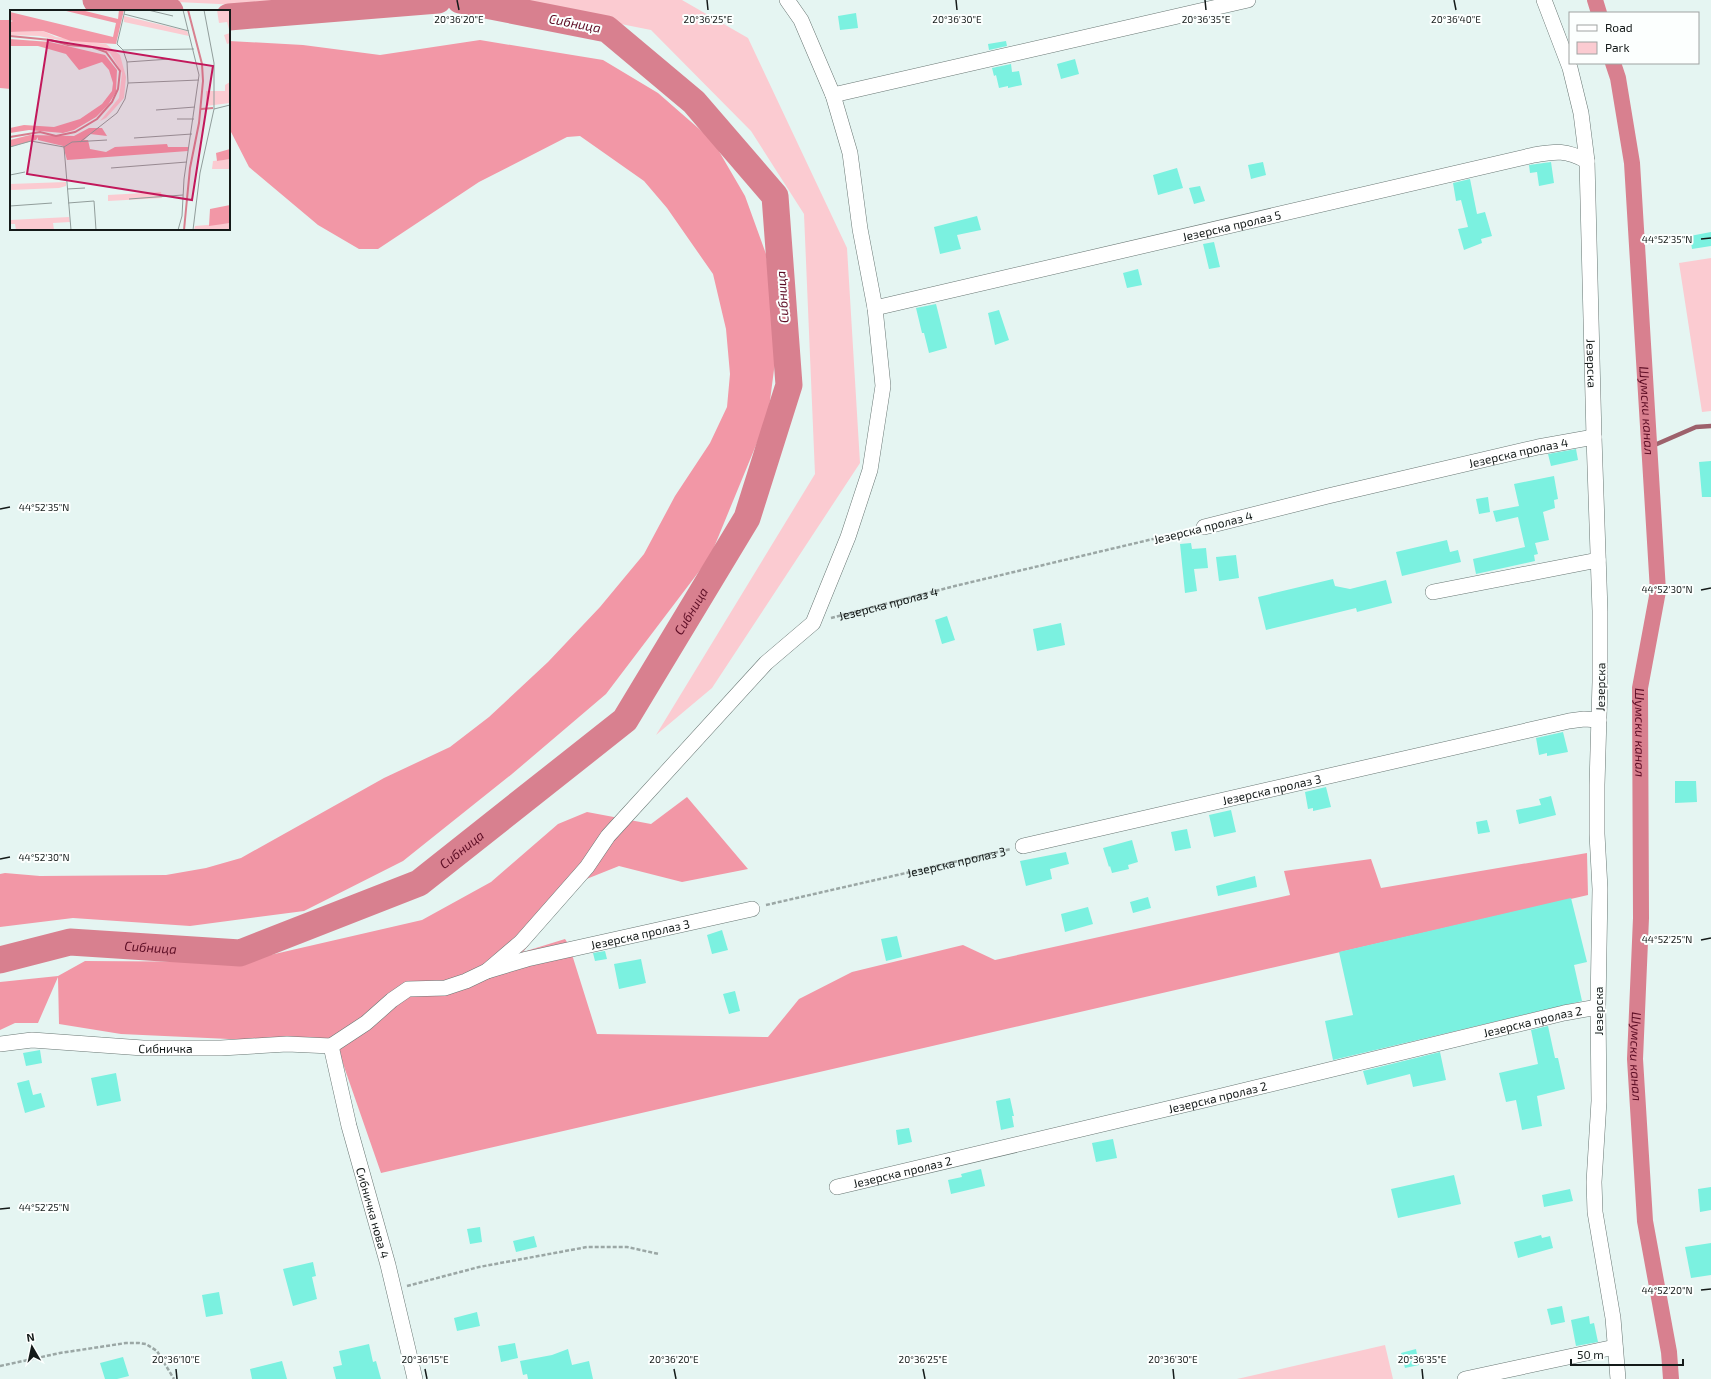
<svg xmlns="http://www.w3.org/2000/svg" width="1711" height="1379" font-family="'Exo 2',sans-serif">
	<rect width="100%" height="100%" fill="#e5f5f2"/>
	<path fill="#fbcbd1" d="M134 0H464L391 12Z
		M500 0H682L748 38 847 248 860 463 712 688 656 735 815 474 804 214 751 131 651 30Z
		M1711 258V411L1702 412 1679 263Z
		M1385 1345 1393 1379H1237Z"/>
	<path fill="#f297a6" d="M0 20H11V89L0 88Z
		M480 40 603 60 658 93 713 141 745 196 766 254 772 302 775 362 768 416 710 557 606 694 512 774 403 861 304 911 190 926 73 918 0 927V874L5 873 40 876 166 875 206 868 241 858 384 778 450 747 489 717 548 662 600 607 644 554 675 496 710 443 727 407 730 374 726 329 713 274 667 208 644 181 580 136 567 137 479 182 378 249H359L318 225 249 167 229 128V41L303 45 380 55Z
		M687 797 748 869 682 882 619 866 579 882 523 952 565 939 569 945 597 1034 768 1037 799 999 852 972 963 945 995 960 1290 895 1284 871 1371 859 1381 888 1587 853 1588 895 381 1173 341 1058 318 1043 121 1034 59 1024 58 977 38 1023H15L0 1030V982L58 976 85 961 240 962 422 920 491 882 558 824 587 812 651 824Z"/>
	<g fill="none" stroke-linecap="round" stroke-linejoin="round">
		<path stroke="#9d616c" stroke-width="4.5" d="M1650 447 1696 427 1711 426"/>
		<g stroke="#d8808f" stroke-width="16">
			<path d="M1595 0 1599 13"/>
			<path id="s1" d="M1613 63 1618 78 1632 163 1658 591 1640 688 1641 918 1635 1059 1645 1221 1669 1352 1671 1379"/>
		</g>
		<g stroke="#d8808f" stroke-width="27">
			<path d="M96 0 170 11"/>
			<path d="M229 17 438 0"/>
			<path id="s2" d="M0 960 70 942 240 953 419 883 625 720 747 518 789 385 775 196 694 102 607 29 460 0"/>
		</g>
	</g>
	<path fill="#7bf1e0" d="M856 13 858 28 840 30 838 16Z
		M1006 41 1007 46 989 50 988 44Z
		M1075 59 1079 74 1061 79 1057 64Z
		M1011 64 1012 72 1019 71 1022 85 1008 88V86L999 88 996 75 994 76 992 68Z
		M1263 162 1266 175 1251 179 1248 165Z
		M1551 162 1554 183 1539 186 1537 172 1530 173 1529 165Z
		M1177 168 1183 188 1158 195 1153 175Z
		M1470 179 1477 214 1485 212 1492 236 1481 239 1482 243 1464 250 1458 229 1468 227 1461 200 1456 201 1453 183Z
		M1200 186 1205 201 1194 204 1189 188Z
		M977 216 981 230 957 235 961 249 940 254 934 227Z
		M1711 232V246L1692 249 1690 236Z
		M1214 242 1220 267 1209 269 1203 244Z
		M1138 269 1142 285 1127 288 1123 273Z
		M936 304 947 348 929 353 924 333H922L916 308Z
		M999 310 1009 340 995 345 988 313Z
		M1576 449 1578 460 1551 466 1548 454Z
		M1711 461V497H1702L1699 462Z
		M1554 476 1558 499 1554 500 1555 508 1543 512 1549 540 1535 543 1538 554 1534 555 1535 561 1476 574 1473 559 1525 547 1518 517 1496 522 1493 511 1519 506 1514 484Z
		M1488 497 1490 512 1479 514 1476 499Z
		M1447 540 1450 552 1458 550 1461 562 1402 576 1396 552Z
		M1191 543 1192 549 1206 548 1208 568 1194 569 1197 591 1185 593 1180 544Z
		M1236 555 1239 578 1219 581 1216 557Z
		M1333 579 1335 586 1350 589 1386 580 1392 603 1357 612 1356 608 1266 630 1258 597Z
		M947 616 955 640 942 644 935 620Z
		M1061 623 1065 645 1037 651 1033 629Z
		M1563 732 1568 752 1547 756V753L1539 755 1536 738Z
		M1675 781H1696L1697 802 1675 803Z
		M1326 787 1331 807 1313 811V808L1308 809 1305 792Z
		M1551 796 1556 815 1519 824 1516 810 1541 805 1539 799Z
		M1231 810 1236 832 1214 837 1209 815Z
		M1487 820 1490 832 1478 834 1476 822Z
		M1187 829 1191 848 1175 851 1171 832Z
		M1132 840 1138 862 1128 865 1129 869 1112 873 1110 866 1109 867 1103 848Z
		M1066 852 1069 864 1050 869 1052 879 1026 886 1020 861Z
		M1255 876 1257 887 1218 896 1216 886Z
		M1148 897 1151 908 1133 913 1130 902Z
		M1571 898 1587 962 1574 965 1582 1001 1333 1060 1325 1021 1353 1015 1339 952Z
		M1088 907 1093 924 1065 932 1061 914Z
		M722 930 728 950 712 954 707 935Z
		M897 936 902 957 886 961 881 939Z
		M605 951 607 959 595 961 593 953Z
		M641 959 646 983 619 989 614 964Z
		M735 991 740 1011 729 1014 723 994Z
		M1548 1026 1555 1058H1558L1565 1089 1537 1096 1542 1126 1522 1130 1516 1100 1506 1102 1499 1073 1538 1064 1531 1030Z
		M40 1050 42 1063 26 1066 23 1053Z
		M1440 1052 1446 1080 1413 1087 1410 1074 1367 1085 1363 1071Z
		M116 1073 121 1101 97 1106 91 1078Z
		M29 1080 33 1095 41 1093 45 1107 25 1113 17 1083Z
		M1010 1098 1014 1116H1012L1014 1127 1001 1130 996 1101Z
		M909 1128 912 1142 898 1145 896 1130Z
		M1113 1139 1117 1158 1096 1162 1092 1143Z
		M981 1169 985 1186 951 1194 948 1180 962 1177 961 1174Z
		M1454 1175 1461 1204 1398 1218 1391 1189Z
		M1711 1187V1210L1700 1212 1698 1189Z
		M1570 1189 1573 1201 1544 1207 1542 1195Z
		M480 1227 482 1242 470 1244 467 1229Z
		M1541 1235 1542 1238 1550 1236 1553 1248 1518 1258 1514 1242Z
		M534 1236 537 1247 516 1252 513 1241Z
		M1711 1243V1275L1691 1278 1685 1247Z
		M313 1262 316 1276 312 1277 317 1299 293 1306 283 1269Z
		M219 1292 223 1314 206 1317 202 1295Z
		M1562 1306 1565 1322 1551 1325 1547 1309Z
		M477 1312 480 1326 457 1331 454 1318Z
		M1589 1316 1590 1324 1594 1323 1598 1342 1576 1346 1571 1320Z
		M515 1343 518 1358 501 1362 498 1346Z
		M369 1344 373 1362 376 1361 381 1379H336L333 1367 342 1365 339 1351Z
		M568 1349 572 1365 589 1361 593 1379H528L527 1374 523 1375 520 1361 552 1355Z
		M1416 1349 1419 1365 1405 1368 1401 1353Z
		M123 1357 129 1376 117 1379H105L100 1363Z
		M282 1361 287 1379H252L250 1369Z"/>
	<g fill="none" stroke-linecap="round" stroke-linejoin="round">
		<defs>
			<g id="minor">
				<path id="s5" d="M1544 0 1570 68 1581 113 1587 161 1594 437 1600 611V682L1597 785V834L1600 889 1598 1007 1599 1101 1594 1182 1595 1212 1613 1318 1618 1379"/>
				<path d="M833 95 1248 0"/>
				<path id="s6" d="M875 308 1534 155C1557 151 1566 150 1587 161"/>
				<path id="s7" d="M1204 527 1328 496 1538 447 1594 437"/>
				<path d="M1433 592 1598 560"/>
				<path id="s8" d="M1023 846 1569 721 1584 719 1599 720"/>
				<path d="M487 971 521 942 587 867 608 836 766 663 813 623 848 537 870 470 883 386 875 308 860 229 850 153 833 95 801 20 787 0"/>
				<path id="s9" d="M0 1044 32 1040 143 1048H221L287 1044 331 1046"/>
				<path id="s10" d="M331 1046 366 1023 392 1000 408 989 445 988 466 981 487 971 527 959 752 909"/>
				<path id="s11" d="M331 1046 349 1126 388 1265 415 1379"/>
				<path id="s12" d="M837 1187 1213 1098 1564 1013 1598 1007"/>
				<path d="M1465 1379 1615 1347"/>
			</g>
		</defs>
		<use href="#minor" stroke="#697774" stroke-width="16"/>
		<g stroke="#9ba7a5" stroke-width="2.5" stroke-dasharray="4 2" stroke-linecap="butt">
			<path id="s3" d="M831 618 959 585 1191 530"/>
			<path id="s4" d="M766 905 1011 849"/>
			<path d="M407 1286 479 1267 587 1247H627L659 1254"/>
			<path d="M0 1366 60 1353 126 1343H139L146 1344 157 1351 174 1379"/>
		</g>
		<use href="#minor" stroke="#fff" stroke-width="15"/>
	</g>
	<path fill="none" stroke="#141a19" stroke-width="1.5" d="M457 0 459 10M707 0 708 10M956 0 957 10M1205 0 1206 10M1454 0 1456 10M1701 239 1711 238M0 509 10 507M1701 590 1711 588M0 859 10 857M1701 940 1711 938M0 1209 10 1208M1701 1290 1711 1289M176 1369 177 1379M425 1369 427 1379M674 1369 676 1379M923 1369 925 1379M1173 1369 1174 1379M1422 1369 1423 1379"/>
	<g text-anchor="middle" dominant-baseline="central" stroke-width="4" stroke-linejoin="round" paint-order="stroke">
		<g font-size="12" fill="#141a19" stroke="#fcfffe">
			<text stroke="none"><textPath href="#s6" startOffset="366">Језерска пролаз 5</textPath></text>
			<text stroke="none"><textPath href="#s5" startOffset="370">Језерска</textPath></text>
			<text stroke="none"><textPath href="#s7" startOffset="323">Језерска пролаз 4</textPath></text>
			<text transform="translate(1203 527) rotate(-14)">Језерска пролаз 4</text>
			<text stroke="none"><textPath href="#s3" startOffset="59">Језерска пролаз 4</textPath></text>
			<text transform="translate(1600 687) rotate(-89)">Језерска</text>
			<text stroke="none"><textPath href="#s8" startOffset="255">Језерска пролаз 3</textPath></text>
			<text stroke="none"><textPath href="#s4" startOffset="195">Језерска пролаз 3</textPath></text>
			<text stroke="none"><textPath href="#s10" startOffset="336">Језерска пролаз 3</textPath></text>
			<text transform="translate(1598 1011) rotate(-90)">Језерска</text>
			<text stroke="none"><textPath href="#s12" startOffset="715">Језерска пролаз 2</textPath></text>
			<text stroke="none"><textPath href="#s9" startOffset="166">Сибничка</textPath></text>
			<text stroke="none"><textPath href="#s12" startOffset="391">Језерска пролаз 2</textPath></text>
			<text stroke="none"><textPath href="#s12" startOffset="67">Језерска пролаз 2</textPath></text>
			<text stroke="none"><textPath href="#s11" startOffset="172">Сибничка нова 4</textPath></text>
		</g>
		<g font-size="13" font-style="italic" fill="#5d0d25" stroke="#fcfffe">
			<text transform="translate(575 23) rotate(11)">Сибница</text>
			<text transform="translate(782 297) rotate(-94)">Сибница</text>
			<text stroke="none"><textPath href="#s1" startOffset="350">Шумски канал</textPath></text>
			<text stroke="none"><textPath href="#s2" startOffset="825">Сибница</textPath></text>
			<text stroke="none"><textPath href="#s1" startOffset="674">Шумски канал</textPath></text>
			<text stroke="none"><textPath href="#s2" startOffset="489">Сибница</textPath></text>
			<text stroke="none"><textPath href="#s2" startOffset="153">Сибница</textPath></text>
			<text stroke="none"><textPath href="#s1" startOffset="998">Шумски канал</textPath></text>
		</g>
	</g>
	<g transform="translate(10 10)">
		<rect width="220" height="220" fill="#e5f5f2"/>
		<path d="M207 0H220V33L217 34 214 25 220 23 217 12 209 13ZM114 6 177 21 179 26 114 12ZM33 21 46 27 96 34 110 45 116 67 114 88 96 108 90 111 109 88 112 63 100 43 85 37 29 26 0 25V22ZM220 72V93L196 96V81H215V75ZM220 149V159H202L203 151ZM56 172V176L49 178 0 180V174ZM151 182 152 188 98 191V185ZM59 207 60 212 43 213 44 220H6L5 214H0V210ZM220 213V220H184L185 216Z" fill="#fbcbd1"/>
		<path d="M52 0H71L108 9 109 0H114L106 34 61 31 33 21 0 22V12L3 11 0 10V2L103 27 106 13ZM0 29 40 32 95 45 107 60 106 82 98 95 86 107 64 120 53 123 19 120 0 123V118L14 115 44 117 70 109 92 94 102 81 103 73 99 60 92 52 69 60 56 44 28 36H0ZM79 118H92L97 126 80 124 74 130H78L80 139 96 142 105 137 157 134 158 137H178V141L57 150 53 136 28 130V127L26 130 0 137V130L20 125 64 126ZM220 139V149L207 151 206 143ZM220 195V213L199 216 200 199Z" fill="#f297a6"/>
		<path fill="none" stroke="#d8808f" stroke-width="2" d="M0 26 41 30 58 35 82 37 96 42 110 61 108 79 102 92 87 109 65 122 46 126 30 122 0 127M191 99 203 98M174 220 180 158 189 113 193 71 192 54 178 0"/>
		<path fill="none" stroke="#919d9b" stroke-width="1" d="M138 0 163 6M114 4 179 21M113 40 184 39M117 52 160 49M118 73 189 70M204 99 220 95M146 100 185 97M167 109H184M124 128 182 124M70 132 107 103 115 89 118 73 117 52 113 40 107 34 115 0M0 137 21 131 54 137M54 137 61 220M54 137 62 132 97 130M101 158 177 152M0 165 15 162M57 179 75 178M119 189 173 185M58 193 84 191 86 220M0 196 42 193M168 220 172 206 174 169 189 65 173 0M183 220 190 163 204 99V53L194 0"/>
		<path fill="#c2185b" fill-opacity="0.15" stroke="#c2185b" stroke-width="2" d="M38 30 203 56 182 190 17 164Z"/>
		<rect width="220" height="220" fill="none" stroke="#141a19" stroke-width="2"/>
	</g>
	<g font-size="10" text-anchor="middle" fill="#141a19" stroke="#fcfffe" stroke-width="4" stroke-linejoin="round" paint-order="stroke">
		<text x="459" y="23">20°36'20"E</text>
		<text x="708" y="23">20°36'25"E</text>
		<text x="957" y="23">20°36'30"E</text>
		<text x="1206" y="23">20°36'35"E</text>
		<text x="1456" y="23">20°36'40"E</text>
		<text x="1667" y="243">44°52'35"N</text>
		<text x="44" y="511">44°52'35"N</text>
		<text x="1667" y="593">44°52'30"N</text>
		<text x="44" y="861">44°52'30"N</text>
		<text x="1667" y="943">44°52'25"N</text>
		<text x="44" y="1211">44°52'25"N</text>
		<text x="1667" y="1294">44°52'20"N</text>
		<text x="176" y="1363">20°36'10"E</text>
		<text x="425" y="1363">20°36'15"E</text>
		<text x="674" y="1363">20°36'20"E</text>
		<text x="923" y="1363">20°36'25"E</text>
		<text x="1173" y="1363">20°36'30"E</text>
		<text x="1422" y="1363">20°36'35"E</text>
	</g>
	<rect x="1569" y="12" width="130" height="52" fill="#fcfffe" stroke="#9fa3a2"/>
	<rect x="1577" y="25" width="20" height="6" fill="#ffffff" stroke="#9fa3a2"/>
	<text x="1605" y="32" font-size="12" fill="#141a19">Road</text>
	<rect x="1577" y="42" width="20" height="12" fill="#fbcbd1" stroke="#9fa3a2"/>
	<text x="1605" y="52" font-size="12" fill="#141a19">Park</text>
	<g transform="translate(32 1347) rotate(351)" stroke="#fcfffe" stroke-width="3" paint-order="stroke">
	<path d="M0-3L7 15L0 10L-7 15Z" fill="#141a19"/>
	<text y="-6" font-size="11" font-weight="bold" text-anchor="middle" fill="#141a19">N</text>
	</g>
	<path d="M1571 1359v6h112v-6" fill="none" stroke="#141a19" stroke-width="2"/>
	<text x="1577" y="1359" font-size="12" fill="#141a19" stroke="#fcfffe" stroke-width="3" paint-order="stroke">50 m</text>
</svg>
